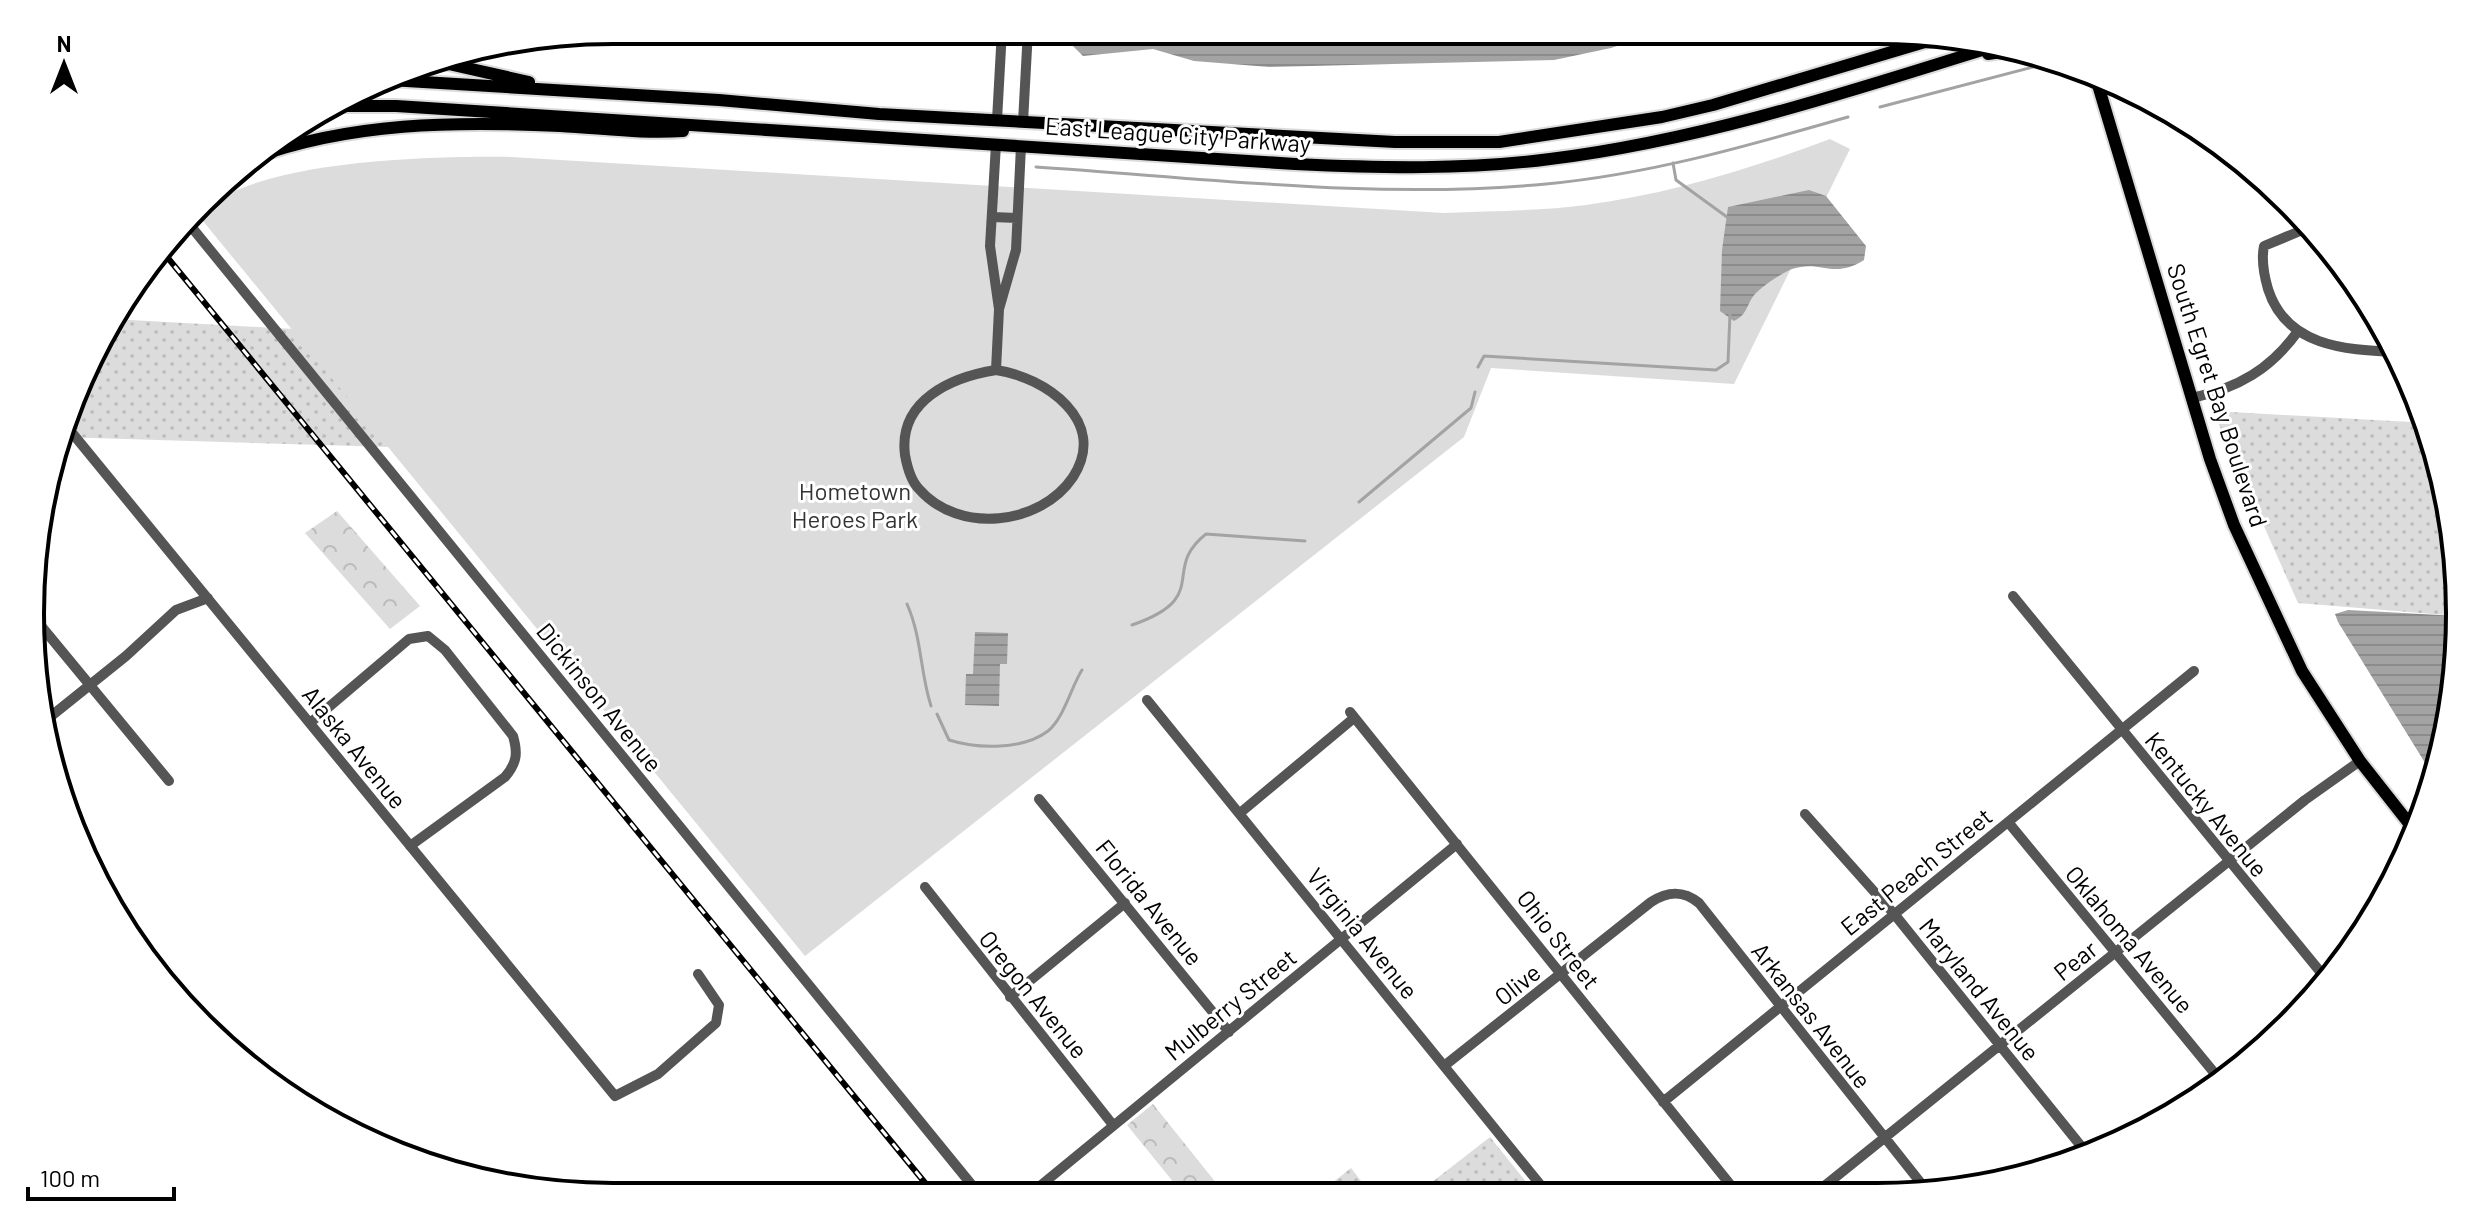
<svg xmlns="http://www.w3.org/2000/svg" width="2490" height="1227" font-family="Barlow,sans-serif">
	<defs>
		<pattern id="grass-dots" width="8" height="8" patternUnits="userSpaceOnUse" patternTransform="scale(2)"><rect width="8" height="8" fill="#dcdcdc"/><path d="M2 2h.1M6 6h.1" fill="none" stroke="#bbb" stroke-width="1.8" stroke-linecap="round"/></pattern>
		<pattern id="forest-crowns" width="20" height="18" patternUnits="userSpaceOnUse" patternTransform="scale(2)"><rect width="20" height="18" fill="#dcdcdc"/><path d="M2 6a3 3 0 1 1 6 0M12 15a3 3 0 1 1 6 0" fill="none" stroke="#bbb"/></pattern>
		<pattern id="water-rules" width="6" height="5" patternUnits="userSpaceOnUse" patternTransform="scale(2)"><rect width="6" height="5" fill="#a3a3a3"/><path d="M0 2.5h6" fill="none" stroke="#8b8b8b"/></pattern>
	</defs>
	<rect width="100%" height="100%" fill="#fff"/>
	<path fill="url(#grass-dots)" d="M113 319 294 329 390 447 60 437 74 391Z
		M2213 411 2428 423 2455 537 2458 616 2298 603Z
		M1490 1137 1535 1193 1418 1194V1193Z
		M1351 1168 1371 1194H1318Z"/>
	<path fill="url(#forest-crowns)" d="M337 511 420 606 390 629 305 533Z
		M1153 1104 1225 1194H1183L1127 1125Z"/>
	<path fill="#dcdcdc" d="M1830 139 1850 149 1734 384 1491 368 1464 437 805 956 198 215C250 159 437 156 511 157L1444 213C1491 211 1539 211 1586 205 1669 194 1753 168 1830 139Z"/>
	<path fill="url(#water-rules)" d="M1073 30 1659 31V32L1611 48 1554 60 1269 67 1194 61 1153 49 1083 56 1069 42Z
		M1809 190 1826 196 1866 246 1864 260C1832 280 1822 259 1792 269 1782 273 1758 288 1752 298 1746 308 1746 315 1734 321L1720 311 1722 250 1728 207Z
		M2348 610 2458 616 2459 651 2435 779 2338 622 2335 614Z
		M975 632 1008 633 1007 664H1000L999 706 965 705 966 674H973Z"/>
	<g fill="none" stroke-linecap="round" stroke-linejoin="round">
		<path stroke="#a3a3a3" stroke-width="3" d="M1880 107 2056 61
			M1673 163 1676 180 1727 217
			M1036 167C1205 178 1376 200 1546 184 1651 174 1747 146 1848 117
			M1478 367 1484 356 1716 370 1728 362 1730 314
			M1359 502 1471 408 1475 392
			M907 604C922 638 920 672 931 706
			M1132 625C1213 597 1160 570 1206 534L1305 541
			M937 714 949 740C978 749 1023 750 1048 731 1064 718 1071 687 1082 670"/>
		<defs>
			<path id="major" d="M1988 54 2021 49
				M431 60 529 82
				M2095 75 2210 459 2234 525 2302 671 2360 761 2415 831
				M390 80 719 100 879 114 1395 142H1499L1662 117 1713 105 1945 36
				M341 106H396L1295 164C1380 168 1466 170 1550 159 1703 140 1851 91 1998 45
				M250 159C349 122 456 121 560 126 601 128 642 134 683 131"/>
		</defs>
		<use href="#major" stroke="#dbdbdb" stroke-width="16"/>
		<path stroke="#555" stroke-width="10" d="M997 120 1002 30
			M1023 122 1028 30
			M996 144 990 246 999 309 996 370
			M992 217 1017 218
			M189 224 980 1195
			M2312 226 2264 246C2261 260 2264 275 2268 289 2286 346 2344 350 2396 352
			M999 309 1016 250 1021 146
			M996 370C1045 377 1109 421 1073 477 1041 525 959 535 919 489 911 481 907 466 905 455 898 400 952 377 996 370Z
			M2192 398C2238 388 2271 369 2298 331
			M64 423 615 1096 658 1074 716 1023 719 1005 698 974
			M2013 596 2327 980
			M37 621 169 781
			M1147 700 1547 1193
			M1350 712 1737 1193
			M45 721 126 656 176 610 208 598
			M310 723 409 639 428 636 445 650 513 736C518 753 517 763 505 777L410 846
			M1039 799 1229 1032
			M1240 813 1354 718
			M1805 814 1895 915 2089 1156
			M2008 822 2221 1081
			M925 887 1113 1125
			M1010 997 1125 903
			M1444 1066 1651 902C1668 891 1683 890 1699 903L1928 1192
			M2217 1076 2319 992
			M1663 1102 2194 671
			M1817 1192 2305 800 2360 761
			M1029 1195 1457 844"/>
		<use href="#major" stroke="#000" stroke-width="12"/>
		<defs>
			<path id="rail" d="M163 252 935 1195"/>
		</defs>
		<use href="#rail" stroke="#000" stroke-width="6"/>
		<use href="#rail" stroke="#fff" stroke-width="3" stroke-dasharray="9" stroke-linecap="butt"/>
	</g>
	<g text-anchor="middle" dominant-baseline="central" stroke-width="6" stroke-linejoin="round" paint-order="stroke">
		<g font-size="24" fill="#000" stroke="#fff">
			<text transform="translate(1178 134) rotate(4)">East League City Parkway</text>
			<text transform="translate(2218 395) rotate(72)">South Egret Bay Boulevard</text>
			<text transform="translate(600 697) rotate(51)">Dickinson Avenue</text>
			<text transform="translate(355 747) rotate(51)">Alaska Avenue</text>
			<text transform="translate(2207 804) rotate(51)">Kentucky Avenue</text>
			<text transform="translate(1916 871) rotate(-39)">East Peach Street</text>
			<text transform="translate(1150 902) rotate(51)">Florida Avenue</text>
			<text transform="translate(1363 933) rotate(51)">Virginia Avenue</text>
			<text transform="translate(1559 939) rotate(52)">Ohio Street</text>
			<text transform="translate(2130 939) rotate(50)">Oklahoma Avenue</text>
			<text transform="translate(2075 960) rotate(-39)">Pear</text>
			<text transform="translate(1517 984) rotate(-38)">Olive</text>
			<text transform="translate(1980 989) rotate(51)">Maryland Avenue</text>
			<text transform="translate(1034 994) rotate(51)">Oregon Avenue</text>
			<text transform="translate(1230 1004) rotate(-39)">Mulberry Street</text>
			<text transform="translate(1812 1015) rotate(52)">Arkansas Avenue</text>
		</g>
		<g font-size="24" fill="#333" stroke="#fff">
			<text x="855" y="490">Hometown<tspan x="855" dy="28">Heroes Park</tspan></text>
		</g>
	</g>
	<path d="M0 0H2490V1227H0ZM613 44H1877A569 569 0 0 1 2446 613V614A569 569 0 0 1 1877 1183H613A569 569 0 0 1 44 614V613A569 569 0 0 1 613 44Z" fill="#fff" fill-rule="evenodd"/>
	<path fill="none" stroke="#000" stroke-width="4" d="M613 44H1877A569 569 0 0 1 2446 613V614A569 569 0 0 1 1877 1183H613A569 569 0 0 1 44 614V613A569 569 0 0 1 613 44Z"/>
	<g transform="translate(64 64)" stroke="#ffffff" stroke-width="6" paint-order="stroke">
	<path d="M0-6L14 30L0 20L-14 30Z" fill="#000000"/>
	<text y="-12" font-size="22" font-weight="bold" text-anchor="middle" fill="#000000">N</text>
	</g>
	<path d="M28 1187v12h146v-12" fill="none" stroke="#000000" stroke-width="4"/>
	<text x="40" y="1187" font-size="24" fill="#000000" stroke="#ffffff" stroke-width="6" paint-order="stroke">100 m</text>
</svg>
